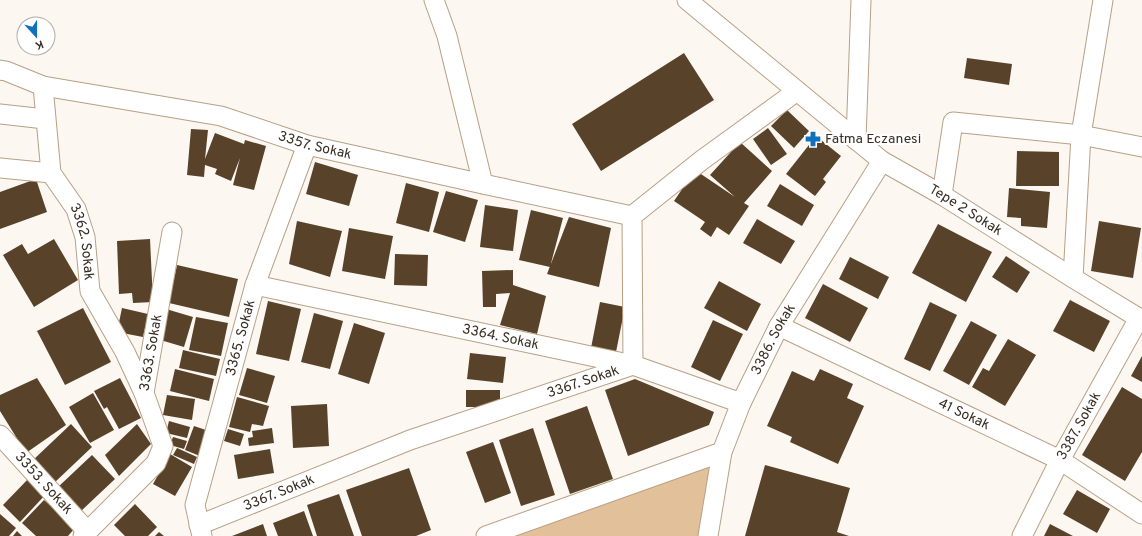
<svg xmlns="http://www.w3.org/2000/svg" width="1142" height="536" font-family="Overpass,sans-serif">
	<rect width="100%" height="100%" fill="#fcf7f1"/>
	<path fill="#e2c099" d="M711 464 702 536H511Z"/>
	<path fill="#58432a" d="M684 53 714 100 601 171 572 124Z
		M967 58 1012 64 1009 85 964 78Z
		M787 110 809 131 794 148 771 126Z
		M768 128 787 154 771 165 753 139Z
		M191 129 208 130 205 159 215 133 244 144 245 140 266 146 254 190 233 185 240 158 231 181 215 174 217 169 205 165 204 177 187 175Z
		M816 136 841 156 823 179 826 182 815 196 786 174Z
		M740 142 772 171 744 203 749 206 729 235 717 227 711 237 700 229 705 222 674 201 695 170 735 197 710 175Z
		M1017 151 1059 152V186H1016Z
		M315 162 358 175 349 206 306 194Z
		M36 179 47 212 0 229V192Z
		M406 183 439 192 429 232 396 223Z
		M780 184 814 205 802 226 767 206Z
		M1009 188 1050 192 1047 228 1021 226V218L1007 217Z
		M446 191 478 200 465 242 433 232Z
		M485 205 518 210 513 251 480 247Z
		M531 210 563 218 550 267 519 260Z
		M569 217 611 228 599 287 547 274Z
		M757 219 795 241 781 264 743 243Z
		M297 221 342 231 330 277 289 264Z
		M1099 221 1141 228 1133 278 1091 271Z
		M938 224 992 252 966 302 912 273Z
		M349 228 393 236 385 279 342 271Z
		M54 239 78 280 34 307 3 255 22 244 28 254Z
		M150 239 153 302 133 303 132 293 119 294 117 241Z
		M395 254 428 255 427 286 394 285Z
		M1006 256 1030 272 1017 293 992 277Z
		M850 257 889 277 878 299 839 279Z
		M177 265 238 279 229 317 169 303Z
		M513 270V285L546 296 537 334 500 325 510 293 496 294V307H483L482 271Z
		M719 281 761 304 747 331 704 308Z
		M823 284 868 308 850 342 805 318Z
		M1070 300 1110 321 1094 352 1053 331Z
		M268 301 301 309 289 361 256 354Z
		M600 302 625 307 616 352 591 348Z
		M930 302 957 315 930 371 904 359Z
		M83 308 111 362 65 385 37 331Z
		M122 308 148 314 143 337 117 332Z
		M166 309 193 317 184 347 157 339Z
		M314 313 343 321 330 369 301 362Z
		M196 317 228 323 221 356 189 350Z
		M713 320 743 334 720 381 691 367Z
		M971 321 997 335 969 385 943 371Z
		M354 323 385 333 369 384 338 374Z
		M1008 339 1036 355 1005 406 972 387 983 368 989 371Z
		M183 350 220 359 216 376 179 368Z
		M470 353 506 357 503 383 467 379Z
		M1142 356V382L1131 376Z
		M247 368 275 376 267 403 239 395Z
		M175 369 214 379 209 401 170 391Z
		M820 369 853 384 847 398 864 406 838 464 790 442 792 437 767 426 792 371 814 381Z
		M37 378 66 425 26 453 0 411V395Z
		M120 378 141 418 119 429 107 407 104 409 94 391Z
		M635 379 714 412 709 425 628 456 605 390Z
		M1122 387 1142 399V452L1125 481 1082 455Z
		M466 390H500V407H466Z
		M93 393 114 430 90 443 69 407Z
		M167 395 195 399 192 420 163 415Z
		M237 397 269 406 263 426 252 424 250 432 229 427Z
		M327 404 329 446 293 448 291 406Z
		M587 406 613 479 570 494 545 421Z
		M169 421 190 427 187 438 166 433Z
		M71 424 92 447 53 484 32 461Z
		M137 424 151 444 119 476 105 455Z
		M194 426 209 431 200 456 185 450Z
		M272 428 274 443 249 446 248 438 253 437 252 431Z
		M533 428 555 495 521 506 499 440Z
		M228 429 244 434 240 446 224 441Z
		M173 437 187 441 184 449 170 445Z
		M493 442 511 493 485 503 466 452Z
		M177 448 197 457 194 464 173 455Z
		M270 449 274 473 238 479 234 455Z
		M170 454 192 467 175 496 153 484Z
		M92 455 115 479 80 512 57 488Z
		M765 465 850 488 837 532 849 536H745Z
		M409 468 431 530 416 536H362L346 490Z
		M30 477 47 493 20 522 3 505Z
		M1077 490 1110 509 1097 533 1063 514Z
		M339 494 354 536H317L307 505Z
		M44 500 75 528 68 536H36L22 523Z
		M135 504 157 527 148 536H125L114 525Z
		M304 511 313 536H278L273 523Z
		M0 514 16 528 9 536H0Z
		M263 524 267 536H232Z
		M1050 524 1073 536H1044Z
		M17 531 22 536H13Z
		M159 532 164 536H155Z"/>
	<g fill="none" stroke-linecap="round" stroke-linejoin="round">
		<defs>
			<g id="street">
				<path d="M434 0 447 36 483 184"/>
				<path id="s1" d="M687 0 882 161 942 195 1073 278 1142 320"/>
				<path id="s2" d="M0 70 6 71 43 86 221 116 307 145 483 184 632 216"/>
				<path id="s3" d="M43 86 51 173 76 209 85 237 90 291 125 352 144 393 163 446 156 463 83 536"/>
				<path d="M0 114 45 119"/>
				<path d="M856 140 861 0"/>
				<path d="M0 168 51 173"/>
				<path d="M942 195 953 122 1081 135 1142 147"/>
				<path d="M1073 278 1081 135 1103 0"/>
				<path id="s4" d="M255 285 633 365 741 403"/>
				<path id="s5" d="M779 326 1060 460 1142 514"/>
				<path id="s6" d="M144 393 172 232"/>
				<path id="s7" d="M0 435 87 531"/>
				<path id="s8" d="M199 525 410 440 633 365 632 216 702 160 797 91"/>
				<path id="s9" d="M202 536 195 505 255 285 307 145"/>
				<path d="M486 536 722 452"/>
				<path id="s10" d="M708 536 722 452 741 403 779 326 882 161"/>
				<path id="s11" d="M1022 536 1060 460 1139 318"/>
			</g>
		</defs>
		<use href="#street" stroke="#b8a085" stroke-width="21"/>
		<use href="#street" stroke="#fff" stroke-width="19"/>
	</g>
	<defs>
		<symbol id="pharmacy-bare" viewBox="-9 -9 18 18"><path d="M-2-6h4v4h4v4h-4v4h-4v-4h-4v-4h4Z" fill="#1170bc" stroke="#fff" stroke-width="2.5" paint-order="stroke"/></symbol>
	</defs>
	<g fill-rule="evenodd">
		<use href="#pharmacy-bare" x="802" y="128" width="22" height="22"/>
	</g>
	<g text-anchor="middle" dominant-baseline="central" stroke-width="4" stroke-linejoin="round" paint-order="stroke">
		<g font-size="14" fill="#382e23" stroke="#fff" text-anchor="start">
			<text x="825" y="139">Fatma Eczanesi</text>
		</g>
		<g font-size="14" fill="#382e23" stroke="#fff">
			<text stroke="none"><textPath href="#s2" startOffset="325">3357. Sokak</textPath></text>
			<text stroke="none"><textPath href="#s1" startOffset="350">Tepe 2 Sokak</textPath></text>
			<text stroke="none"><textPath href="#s3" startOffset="165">3362. Sokak</textPath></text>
			<text stroke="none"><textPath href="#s4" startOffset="251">3364. Sokak</textPath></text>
			<text stroke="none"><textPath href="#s9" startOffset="205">3365. Sokak</textPath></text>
			<text stroke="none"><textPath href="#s10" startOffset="209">3386. Sokak</textPath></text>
			<text stroke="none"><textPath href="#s6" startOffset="41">3363. Sokak</textPath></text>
			<text stroke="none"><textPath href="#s8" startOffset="410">3367. Sokak</textPath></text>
			<text stroke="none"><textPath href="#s5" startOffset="205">41 Sokak</textPath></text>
			<text stroke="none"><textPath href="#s11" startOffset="124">3387. Sokak</textPath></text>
			<text stroke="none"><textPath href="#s7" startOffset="65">3353. Sokak</textPath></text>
			<text stroke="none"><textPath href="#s8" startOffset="86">3367. Sokak</textPath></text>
		</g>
	</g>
	<g transform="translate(36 36) rotate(159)"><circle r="19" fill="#ffffff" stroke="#afaba7"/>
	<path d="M0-3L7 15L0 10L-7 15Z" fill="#1170bc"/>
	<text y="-6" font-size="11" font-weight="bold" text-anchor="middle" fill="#382e23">K</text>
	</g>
</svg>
